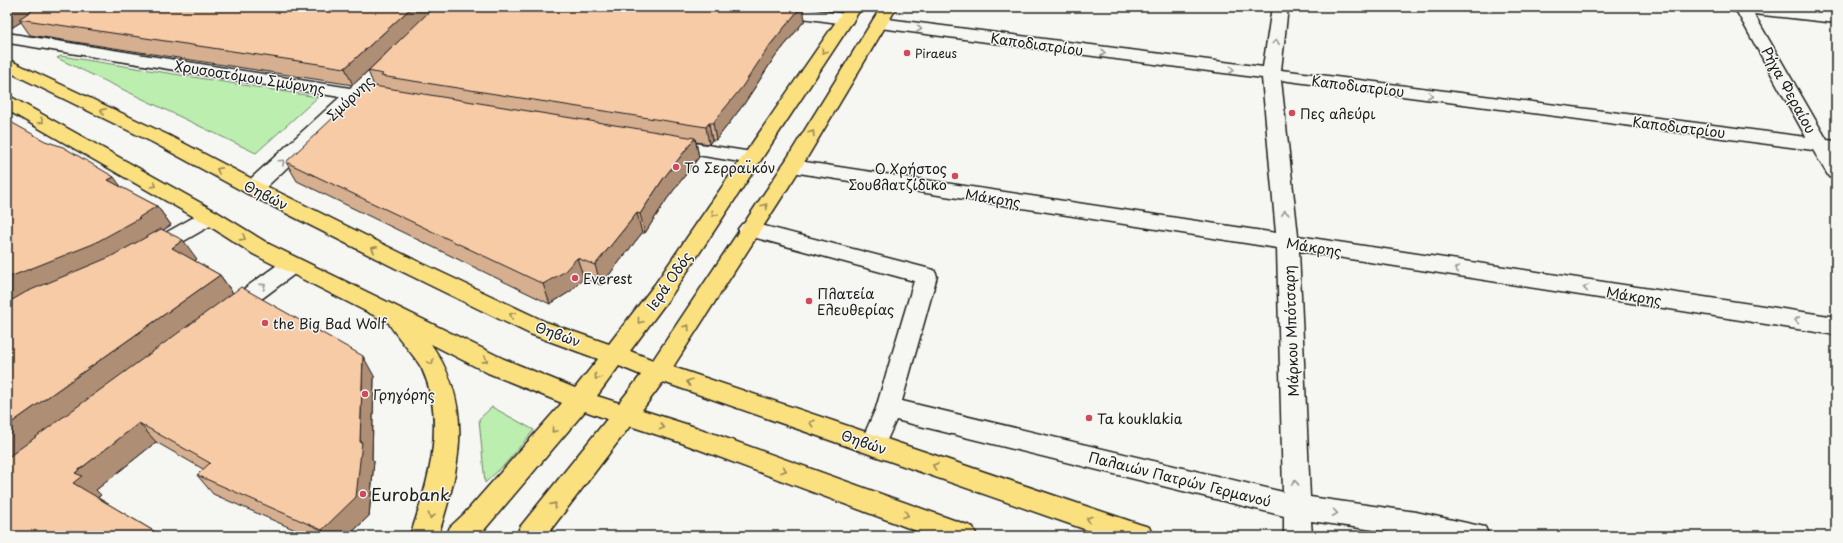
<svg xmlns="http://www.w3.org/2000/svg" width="1843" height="543" font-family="'Playpen Sans',sans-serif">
	<rect width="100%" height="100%" fill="#f6f6f2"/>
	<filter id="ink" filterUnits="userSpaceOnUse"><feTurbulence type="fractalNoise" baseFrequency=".025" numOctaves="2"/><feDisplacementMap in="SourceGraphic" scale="8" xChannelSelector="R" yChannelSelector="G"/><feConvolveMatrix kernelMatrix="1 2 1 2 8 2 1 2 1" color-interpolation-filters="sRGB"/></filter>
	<g filter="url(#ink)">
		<path fill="#bceeaf" stroke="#6c8566" d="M61 56 318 97 256 153 57 58Z
			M492 407 534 430 506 463 485 483 479 419Z"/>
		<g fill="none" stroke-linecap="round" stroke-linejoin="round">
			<defs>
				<path id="minor" d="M749 7H794L846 14 852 15 854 19 852 23 846 24 757 12 751 10Z
					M1272 7H1288L1281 70 1806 137 1737 12 1730 10 1728 7H1781L1836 13V23L1754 14 1827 140 1836 141V153H1834L1836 156V179L1829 177 1813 150 1281 80 1298 236 1836 317V335L1299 251 1310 497 1416 512 1485 527 1489 536H1416L1311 521 1312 536H1284V516L896 420 882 451 873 455 864 451 860 444 876 408 914 281 742 234 738 229 742 224 749 222 934 270 937 276 902 401 1283 492 1277 248 792 172 785 170 782 166 785 162 792 160 1276 233 1262 78 880 28 874 27 872 23 874 19 880 18 1263 67Z
					M7 33 350 88 387 54 393 53 399 54 402 58 369 91 393 95 396 99 393 103 387 104 359 100 260 193 253 195 246 193 243 188 246 183 340 97 9 43H7Z
					M668 139 752 152 759 154 762 158 759 162 752 164 661 149 658 145 661 141Z
					M210 210 217 212 220 217 217 222 158 256 150 258 142 256 139 251 142 246 203 212Z
					M292 257 300 260 303 265 300 270 236 318 228 320 220 318 217 312 220 306 284 260Z"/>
				<path id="major" d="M846 7H862L671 296 630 351 653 360 783 165 881 7H897L802 166 673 367 1139 524 1149 527 1153 536H1104L663 382 642 410 695 427 973 527 977 536H930L679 442 630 426 546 536H516L520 527 607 419 585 411 479 536H446L450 527 464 514 562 403 488 373 431 344C475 407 460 467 438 536H410C428 484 447 422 422 369 417 358 390 329 389 323L253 254 203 222 7 110V96L13 98 217 212 269 244 504 359 575 388 598 359 530 334 401 271 246 193 154 143 7 71V59L168 135 260 183 417 261 546 322 609 344 655 284ZM619 366 641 375 619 403 597 396Z"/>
			</defs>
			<use href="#minor" stroke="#1c1c1c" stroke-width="3"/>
			<use href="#major" stroke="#1c1c1c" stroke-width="3"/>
			<use href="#minor" fill="#f6f6f2" fill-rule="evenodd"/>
			<use href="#major" fill="#fbe080" fill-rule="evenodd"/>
		</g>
		<path fill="#d5af90" stroke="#1c1c1c" d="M7 7 805 20 772 61 744 104 716 140H712L709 144 696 142 699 157 667 199 645 233H642L601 285 584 278 571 291 550 304 297 181 286 162 374 86 368 71 386 53 353 85 30 35 21 22 8 30H7Z
			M805 7H815L814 8Z
			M122 188 157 206 171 225 163 230 197 259 195 261 220 275 233 293 374 376 372 459 374 461 369 516 348 536H309L213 494 197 475 203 469 156 442 96 490 101 495 98 498 157 533 160 536H7Z"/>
		<path fill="#ae8e75" stroke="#1c1c1c" d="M8 7H45L19 19 21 22 8 30 7 29V8Z
			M412 7H435L353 85 345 68Z
			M801 7H803L805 20 772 61 744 104 716 140 713 123 770 45Z
			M709 123 712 140 709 144 706 127Z
			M695 138 699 157 667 199 645 233 640 214 663 179Z
			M114 177 128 196 108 180Z
			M157 206 171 225 153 237 7 307V278Z
			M637 213 642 233 601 285 595 265Z
			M183 240 197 259 186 267 172 248Z
			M577 258 584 278 571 291 550 304 543 284Z
			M220 275 234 295 7 459V426Z
			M363 356 374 376 372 459 374 461 369 516 348 536H327L322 530 360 442Z
			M139 423 156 442 96 490 101 495 93 502 73 483 75 473Z
			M157 533 160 536H154Z"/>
		<path fill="#f8cba7" stroke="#1c1c1c" d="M37 7H412L345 68 19 19Z
			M434 7H801L770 45 742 87 713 123H709L706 127 381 76 383 74 368 71Z
			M368 85 695 138 663 179 640 214 637 213 595 265 577 258 564 272 543 284 286 162Z
			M7 120 45 141 63 147 114 177 108 180 157 206 138 218H140L93 244 7 278Z
			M161 229 183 240 172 248 220 275 7 426V303L26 292 110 257Z
			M241 287 363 356 360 442H362L356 497 322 530 197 475 210 463 139 423 75 473 82 476 73 483 157 533 154 536H7V458Z"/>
		<defs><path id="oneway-chevron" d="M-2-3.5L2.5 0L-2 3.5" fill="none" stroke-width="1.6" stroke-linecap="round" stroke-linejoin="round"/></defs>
		<g stroke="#949492">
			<use href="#oneway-chevron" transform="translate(919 29) rotate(8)"/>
			<use href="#oneway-chevron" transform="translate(1276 42) rotate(-82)"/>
			<use href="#oneway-chevron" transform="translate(1103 53) rotate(8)"/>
			<use href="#oneway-chevron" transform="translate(1232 70) rotate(8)"/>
			<use href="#oneway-chevron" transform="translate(1430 95) rotate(7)"/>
			<use href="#oneway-chevron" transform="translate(282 162) rotate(-43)"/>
			<use href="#oneway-chevron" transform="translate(1285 213) rotate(-96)"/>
			<use href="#oneway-chevron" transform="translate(1457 269) rotate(-171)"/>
			<use href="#oneway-chevron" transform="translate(263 286) rotate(-37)"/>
			<use href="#oneway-chevron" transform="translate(1586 288) rotate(-171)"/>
			<use href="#oneway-chevron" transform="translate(1797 320) rotate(-171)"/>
			<use href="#oneway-chevron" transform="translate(1295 483) rotate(-92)"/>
			<use href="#oneway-chevron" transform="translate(1335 513) rotate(8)"/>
		</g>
		<g stroke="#978853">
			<use href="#oneway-chevron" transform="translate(824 51) rotate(124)"/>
			<use href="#oneway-chevron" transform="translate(103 111) rotate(-154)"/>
			<use href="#oneway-chevron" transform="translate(41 121) rotate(30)"/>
			<use href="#oneway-chevron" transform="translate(812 133) rotate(-58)"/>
			<use href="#oneway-chevron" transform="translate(219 170) rotate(-152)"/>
			<use href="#oneway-chevron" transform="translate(154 185) rotate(30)"/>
			<use href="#oneway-chevron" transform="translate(765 206) rotate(-56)"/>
			<use href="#oneway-chevron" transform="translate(714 214) rotate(124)"/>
			<use href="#oneway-chevron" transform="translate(243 238) rotate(32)"/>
			<use href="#oneway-chevron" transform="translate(374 249) rotate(-153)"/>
			<use href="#oneway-chevron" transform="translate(512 315) rotate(-155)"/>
			<use href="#oneway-chevron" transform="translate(640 321) rotate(128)"/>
			<use href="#oneway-chevron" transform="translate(687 327) rotate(-57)"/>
			<use href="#oneway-chevron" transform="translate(485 360) rotate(26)"/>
			<use href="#oneway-chevron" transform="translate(431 362) rotate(65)"/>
			<use href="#oneway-chevron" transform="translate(597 377) rotate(126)"/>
			<use href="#oneway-chevron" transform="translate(689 382) rotate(-161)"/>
			<use href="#oneway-chevron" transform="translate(812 423) rotate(-161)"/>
			<use href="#oneway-chevron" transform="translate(662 427) rotate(16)"/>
			<use href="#oneway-chevron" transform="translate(554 430) rotate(131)"/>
			<use href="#oneway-chevron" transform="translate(935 466) rotate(-161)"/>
			<use href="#oneway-chevron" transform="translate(784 470) rotate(20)"/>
			<use href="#oneway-chevron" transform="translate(554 505) rotate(-51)"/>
			<use href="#oneway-chevron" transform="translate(906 515) rotate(20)"/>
			<use href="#oneway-chevron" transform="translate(431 516) rotate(109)"/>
			<use href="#oneway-chevron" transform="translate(1089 519) rotate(-161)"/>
		</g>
	</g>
	<g fill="#d1495b" stroke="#f6f6f2" stroke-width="1.5">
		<circle cx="907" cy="53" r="4"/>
		<circle cx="1292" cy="113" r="4"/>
		<circle cx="676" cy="167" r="4"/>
		<circle cx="955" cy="176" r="4"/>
		<circle cx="575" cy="278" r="4"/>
		<circle cx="809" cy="301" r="4"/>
		<circle cx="265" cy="323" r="4"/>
		<circle cx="365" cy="394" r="4"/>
		<circle cx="1089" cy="418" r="4"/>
		<circle cx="363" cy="494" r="4"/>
	</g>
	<g text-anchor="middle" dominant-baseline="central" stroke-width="3" stroke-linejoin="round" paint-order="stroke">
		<g font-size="12" fill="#1c1c1c" stroke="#f6f6f2" text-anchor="start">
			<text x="915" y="53">Piraeus</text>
		</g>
		<g font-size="14" fill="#1c1c1c" stroke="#f6f6f2">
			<text transform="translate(1037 44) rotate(8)">Καποδιστρίου</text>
			<text transform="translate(250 77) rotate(9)">Χρυσοστόμου Σμύρνης</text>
			<text transform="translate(1358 86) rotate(7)">Καποδιστρίου</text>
			<text transform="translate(1789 90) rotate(61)">Ρήγα Φεραίου</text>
			<text transform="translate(350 98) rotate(-43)">Σμύρνης</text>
			<text transform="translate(1679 127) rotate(7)">Καποδιστρίου</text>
			<text transform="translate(266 195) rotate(27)">Θηβών</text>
			<text transform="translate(993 198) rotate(9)">Μάκρης</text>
			<text transform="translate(1314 247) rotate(9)">Μάκρης</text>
			<text transform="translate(669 281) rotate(-55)">Ιερά Οδός</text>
			<text transform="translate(1634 296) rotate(9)">Μάκρης</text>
			<text transform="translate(1291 331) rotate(-92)">Μάρκου Μπότσαρη</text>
			<text transform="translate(558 334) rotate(20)">Θηβών</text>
			<text transform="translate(864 442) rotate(19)">Θηβών</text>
			<text transform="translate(1180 479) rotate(14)">Παλαιών Πατρών Γερμανού</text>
		</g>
		<g font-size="14" fill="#1c1c1c" stroke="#f6f6f2" text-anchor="start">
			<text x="1300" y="113">Πες αλεύρι</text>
			<text x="684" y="167">Το Σερραϊκόν</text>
			<text x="947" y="168" text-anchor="end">Ο Χρήστος<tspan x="947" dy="16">Σουβλατζίδικο</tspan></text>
			<text x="583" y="278">Everest</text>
			<text x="817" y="293">Πλατεία<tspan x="817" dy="16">Ελευθερίας</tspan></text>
			<text x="273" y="323">the Big Bad Wolf</text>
			<text x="373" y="394">Γρηγόρης</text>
			<text x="1097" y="418">Ta kouklakia</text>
		</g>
		<g font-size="17" fill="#1c1c1c" stroke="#f6f6f2" text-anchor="start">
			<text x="371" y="494">Eurobank</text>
		</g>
	</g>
	<rect width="1843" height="543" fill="none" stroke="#f6f6f2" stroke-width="24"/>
	<rect x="12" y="12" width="1819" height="519" fill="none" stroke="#1c1c1c" stroke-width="1.5" filter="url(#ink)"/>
</svg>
